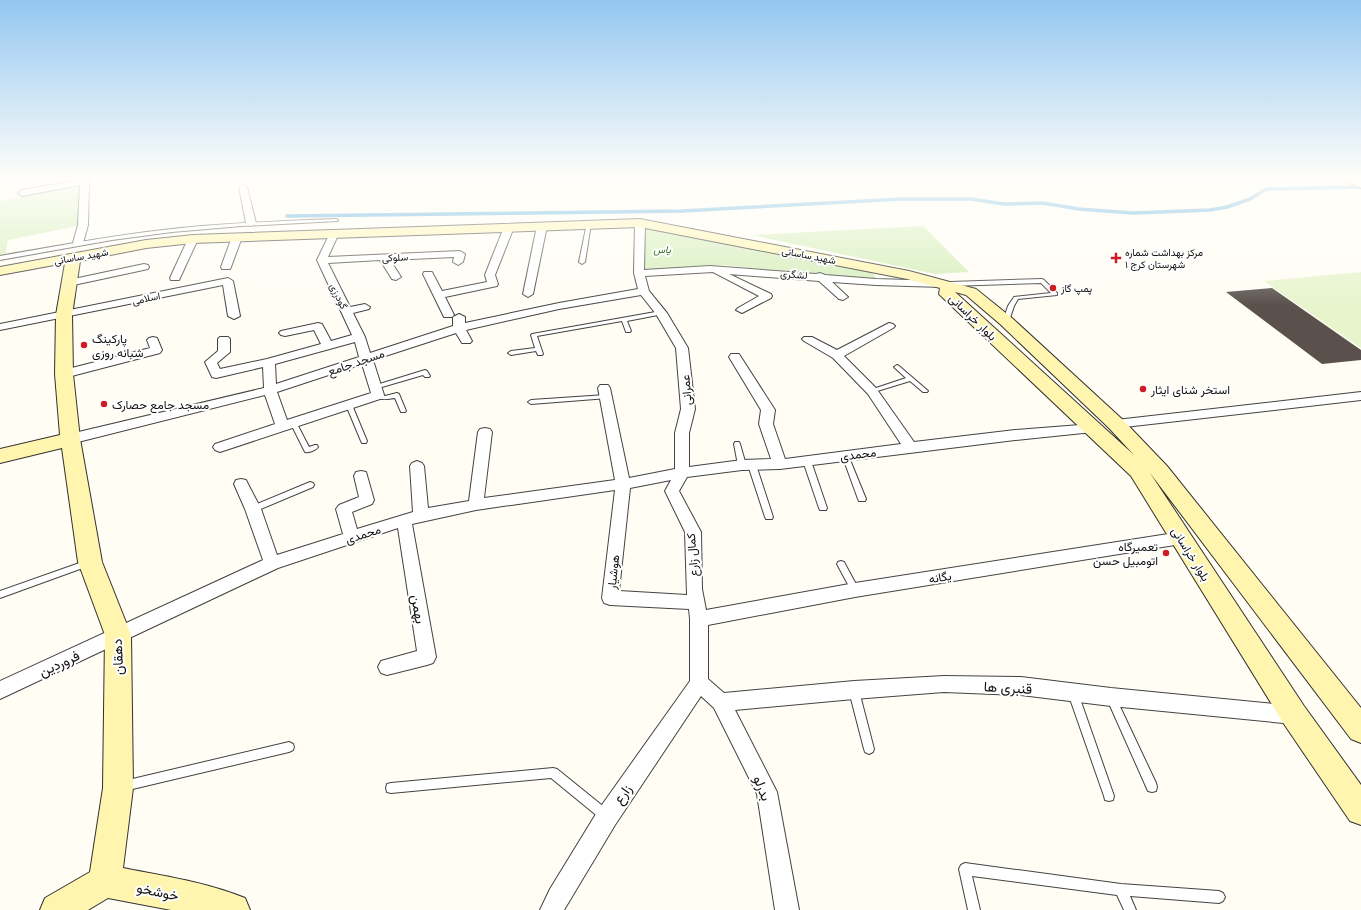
<svg xmlns="http://www.w3.org/2000/svg" width="1361" height="910" font-family="'Noto Serif',Vazirmatn,serif">
	<rect width="100%" height="100%" fill="#fffdf4"/>
	<path fill="#d5eeb9" d="M85 185 83 225 8 240 5 258 0 259V201Z
		M640 223 867 266 876 278V282L723 265 639 273Z
		M923 226 969 272 935 274 752 235Z"/>
	<path fill="#e7f4cc" d="M1361 272V348L1264 281Z"/>
	<g fill="none" stroke-linecap="round" stroke-linejoin="round">
		<path stroke="#3599d8" stroke-width="3.5" d="M287 216 682 211 901 199H971L1004 204 1043 203 1079 209 1133 213 1210 210 1227 207 1250 199 1266 189 1361 187"/>
	</g>
	<path fill="#5a514c" d="M1272 288 1361 350V360L1322 364 1226 292Z"/>
	<g fill="none" stroke-linecap="round" stroke-linejoin="round">
		<defs>
			<path id="lane" d="M336 219 338 220V221L242 226 172 232 112 240 0 260V256C57 246 114 235 172 229 226 223 281 221 336 219Z
				M587 223 591 224 585 262 582 264 579 262Z
				M1042 279 1044 280 1057 293V295L1018 299 1014 306 1009 321 1006 323 1003 321 1008 306 1014 297 1051 293 1041 283 950 286 947 284 950 282Z
				M661 311 664 313 663 314 627 321 631 331 630 332H626L622 321 537 336 543 354 542 355H538L536 351 511 355 508 353 511 351 535 348 531 335 532 334Z
				M897 365 899 366 927 390 928 391 927 392H923L910 381 874 392H870L869 391 870 390 906 378 895 368 894 367Z
				M425 370 427 371 430 376 429 377H425L423 375 375 389 372 387 373 386Z
				M378 393 385 396 397 393 399 394 406 411 405 412H401L395 398C387 399 381 401 375 395Z
				M606 395 609 397 608 398 531 404 528 402 531 400Z
				M349 403 352 405 367 441 366 443H362L361 441 346 405Z
				M292 422H296L309 447 315 445H317L318 447C316 450 309 453 305 452L291 424Z
				M735 442H739L740 444 746 465 745 467H742L738 465 734 444Z
				M843 453H847L848 455 866 499 865 501H859L858 499 842 455Z
				M805 459H809L811 461 827 508 826 510H820L819 508 803 461Z
				M749 463H752L756 465 773 517 772 519H766L765 517 748 465Z
				M310 482 313 483 314 485 313 487 256 511H250L249 509 250 507Z
				M88 560 91 561 92 563 91 565 0 598V591Z
				M841 561 844 562 858 588 859 590 858 592 855 593 852 592 837 564 838 562Z
				M854 687 857 688 859 691 874 749 873 752 869 754 865 752 864 749 849 691 851 688Z
				M1073 689 1076 690 1078 693 1114 796 1113 800 1109 801 1105 800 1104 796 1068 693 1070 690Z
				M1112 695 1115 696 1156 783 1157 787 1156 791 1152 792 1148 791 1107 699 1109 696Z
				M289 742 293 744 294 747 293 750 289 752 124 791 120 790 119 786 120 782 124 781Z
				M553 768 557 769 609 811 610 815 609 819 605 820 601 819 551 778 391 793 387 792 386 788 387 784 391 783Z
				M965 863 1121 884 1219 891 1223 893 1225 897 1223 901 1219 903 1130 896 1136 910H1124L1117 895 972 876 980 910H968L959 869 961 865Z"/>
			<path id="street" d="M80 178H88L89 182 88 225 83 243 78 246 73 243 78 225 80 185 22 196 18 193 22 190 80 180Z
				M243 184 247 187 256 223 251 226 246 223 239 187Z
				M640 220 645 223 644 270 710 266 816 274 820 273 825 275 876 279 942 281 947 284 942 287 876 285 832 282 848 297 843 300 839 299 819 281 729 274 771 294 772 296 771 298 742 313 736 310 738 308 759 296 713 272 645 276 649 291 667 313 688 348 695 409 689 433V467L742 460 771 459 759 424 761 410 729 357 731 354H739L775 410 773 424 785 459 901 444 868 394 833 358 804 341 802 339 804 337H812L837 350 889 323 893 324 895 326 893 328 844 356 876 388 914 442 1015 430 1093 424 1098 425 1100 428 1098 431 1093 432 1015 440 780 469 742 470 687 477 679 491 701 532 702 589 706 610 855 583 1181 532 1187 534 1189 538 1187 542 1181 544 855 597 708 625V679L724 693 854 681 944 676 1021 677 1111 688 1294 706 1301 709 1304 715 1301 721 1294 724 1111 706 1021 695 944 692 854 699 735 710 777 792 799 910H775L757 794 714 708 701 696 615 825 564 910H540L550 889 599 809 690 681V619L689 609 610 605 604 603 602 598 615 490 476 510 412 524 436 657 433 663 427 665 387 675 381 673 378 667 381 661 417 651 398 528 278 568 0 699V681L263 560 245 509 234 484 236 480 241 479 246 480 248 484 261 509 277 555 343 534 336 509 339 505 359 497 354 476 356 472 361 471 366 472 374 500 372 504 352 512 357 529 413 512 410 466 412 463 417 461 422 463 424 466 428 508 469 501 478 432 480 429 485 428 490 429 492 432 484 498 615 480 598 388 600 385H608L610 388 629 478 675 469V433L681 409 676 348 656 314 641 295 559 309 466 330 472 341 470 343H462L456 333 373 360 384 395 383 398 220 452 215 450 213 447 215 444 275 424 265 395 70 444 65 442 63 439 65 436 70 434 264 388 263 367 216 378 212 377 205 362 218 351V339L220 337H228L230 339V352L217 363 220 369 267 359 321 344 314 330 285 336 281 335 279 333 281 331 318 323 322 324 331 341 352 335 317 260 331 231H337L339 233 328 257 460 251 465 254 463 262 458 265 453 262 454 257 390 260 401 277 396 280 392 279 380 260 328 263 350 307 365 304 370 307 369 309 353 313 365 337 370 353 453 326V317L459 314 465 317V323L559 303 638 289 634 273 635 223ZM355 342 359 357 276 384 275 364ZM362 364 371 393 287 420 277 392ZM671 480 665 491 685 532 687 595 619 591 630 488Z
				M542 223 547 226 533 294 528 297 523 294 537 226Z
				M509 224 514 227 495 275 498 284 497 286 445 297 454 315 452 317H444L423 274 424 272H432L442 291 487 282 485 275 504 227Z
				M237 234 242 237 231 267 230 269H222L221 267 232 237Z
				M193 236 198 239 180 278 179 280H171L170 278 188 239Z
				M144 264 148 265 149 267 148 269 69 286 64 283 69 280Z
				M228 278 233 281 240 316 234 319 228 316 223 285 0 330V324Z
				M153 337 157 338 162 350 160 353 64 378 60 377 58 374 60 371 150 348 147 340 149 338Z
				M1361 392V400L1116 428 1111 427 1109 424 1111 421 1116 420Z"/>
			<path id="secondary" d="M1343 178 1361 179V188L1345 181Z
				M640 219 909 271 976 289 1012 318 1123 420 1167 466 1361 708V743L1351 739 1150 473 1304 706 1361 785V825L1350 821 1284 724 1131 476 942 297 939 294 940 288 907 279 640 227 193 243 146 248 80 261 72 315 73 374 80 439 102 562 131 635 133 788 123 868C163 876 206 882 245 898L250 910H171L108 898 88 910H40L45 898 90 872 103 788 105 635 78 562 62 448 0 463V449L60 435 55 374 56 315 65 263 0 275V267L146 240 193 235ZM955 292 966 295 1000 324 1109 428 1134 455Z"/>
		</defs>
		<use href="#lane" stroke="#434343" stroke-width="2"/>
		<use href="#street" stroke="#434343" stroke-width="2"/>
		<use href="#secondary" stroke="#323232" stroke-width="2"/>
		<use href="#lane" fill="#fff" fill-rule="evenodd"/>
		<use href="#street" fill="#fff" fill-rule="evenodd"/>
		<use href="#secondary" fill="#fff5af" fill-rule="evenodd"/>
	</g>
	<linearGradient id="sky" x2="0" y2="1"><stop stop-color="#93c6f0"/><stop offset="0.58" stop-color="#fffefa"/><stop offset="1" stop-color="#fffefa" stop-opacity="0"/></linearGradient>
	<rect width="1361" height="306" fill="url(#sky)"/>
	<g fill="#cd1c26" stroke="#fff" stroke-width="1.5">
		<path d="M1114 252h4v4h4v4h-4v4h-4v-4h-4v-4h4z"/>
		<circle cx="1053" cy="288" r="4"/>
		<circle cx="84" cy="345" r="4"/>
		<circle cx="1143" cy="389" r="4"/>
		<circle cx="104" cy="404" r="4"/>
		<circle cx="1166" cy="553" r="4"/>
	</g>
	<g text-anchor="middle" dominant-baseline="central" stroke-width="4" stroke-linejoin="round" paint-order="stroke">
		<g font-size="10" font-style="italic" fill="#2c6f1a" stroke="#fff">
			<text x="662" y="249">یاس</text>
		</g>
		<g font-size="10" fill="#101010" stroke="#fff" text-anchor="start">
			<text x="1125" y="252">مرکز بهداشت شماره<tspan x="1125" dy="12">۱ شهرستان کرج</tspan></text>
			<text x="1061" y="288">پمپ گاز</text>
		</g>
		<g font-size="10" fill="#101010" stroke="#fff">
			<text transform="translate(809 255) rotate(11)">شهید ساسانی</text>
			<text transform="translate(81 256) rotate(-10)">شهید ساسانی</text>
			<text transform="translate(395 257) rotate(-3)">سلوکی</text>
			<text transform="translate(794 274) rotate(4)">لشگری</text>
			<text transform="translate(339 296) rotate(64)">گودرزی</text>
			<text transform="translate(146 298) rotate(-12)">اسلامی</text>
		</g>
		<g font-size="12" fill="#101010" stroke="#fff">
			<text transform="translate(973 317) rotate(44)">بلوار خراسانی</text>
			<text transform="translate(356 362) rotate(-19)">مسجد جامع</text>
			<text transform="translate(686 390) rotate(-94)">عمرانی</text>
			<text transform="translate(858 454) rotate(-7)">محمدی</text>
			<text transform="translate(363 534) rotate(-18)">محمدی</text>
			<text transform="translate(1191 554) rotate(58)">بلوار خراسانی</text>
			<text transform="translate(692 555) rotate(-94)">کمال زارع</text>
			<text transform="translate(613 572) rotate(-84)">هوشیار</text>
			<text transform="translate(940 577) rotate(-9)">یگانه</text>
		</g>
		<g font-size="12" fill="#101010" stroke="#fff" text-anchor="start">
			<text x="92" y="338">پارکینگ<tspan x="92" dy="14">شبانه روزی</tspan></text>
			<text x="1151" y="389">استخر شنای ایثار</text>
			<text x="112" y="404">مسجد جامع حصارک</text>
			<text x="1158" y="546" text-anchor="end">تعمیرگاه<tspan x="1158" dy="14">اتومبیل حسن</tspan></text>
		</g>
		<g font-size="14" fill="#101010" stroke="#fff">
			<text transform="translate(419 609) rotate(81)">بهمن</text>
			<text transform="translate(117 657) rotate(-92)">دهقان</text>
			<text transform="translate(59 663) rotate(-25)">فروردین</text>
			<text transform="translate(1008 687) rotate(3)">قنبری ها</text>
			<text transform="translate(763 788) rotate(69)">بدرلو</text>
			<text transform="translate(622 794) rotate(-55)">زارع</text>
			<text transform="translate(158 891) rotate(12)">خوشخو</text>
		</g>
	</g>
</svg>
